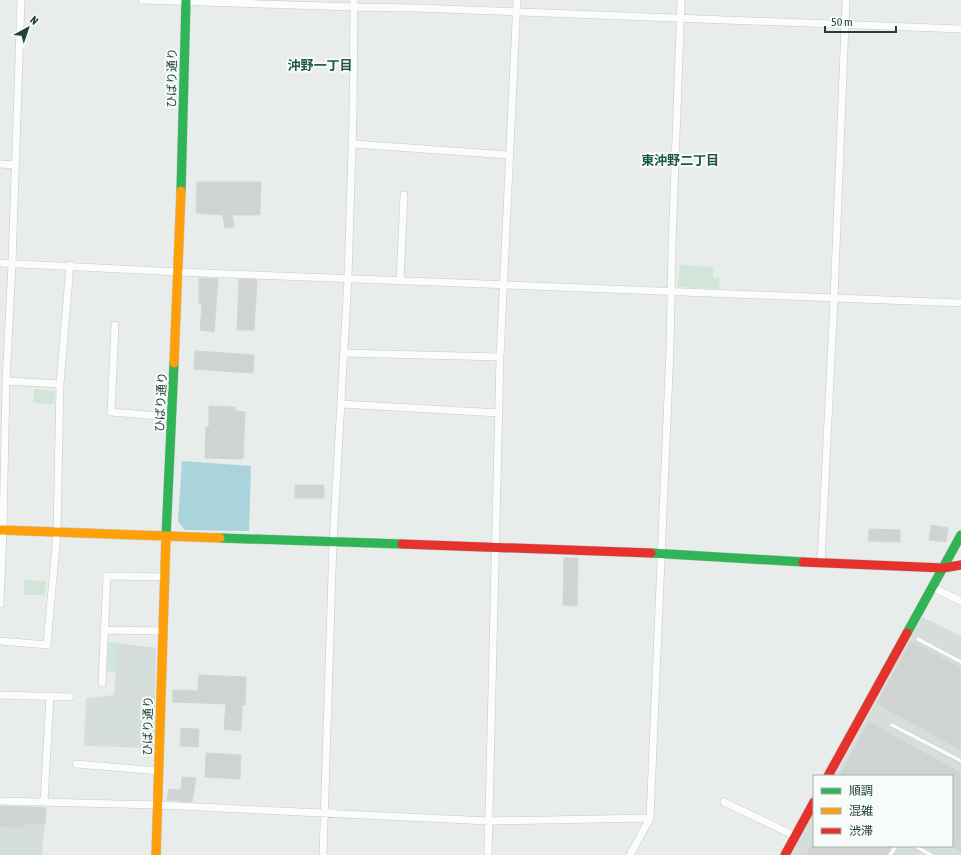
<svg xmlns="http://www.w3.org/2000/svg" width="961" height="855" font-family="'Asap Condensed','Noto Sans JP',sans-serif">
	<rect width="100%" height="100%" fill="#e8edeb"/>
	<path fill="#d6dedb" d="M922 617 961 636V855H791L814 814V846H952V776H835Z
		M118 643 156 648 154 748 84 746 86 698 114 695Z
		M0 806 46 807 42 855H0Z"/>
	<path fill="#d1e6d8" d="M680 265 713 267V277L720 279 719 289 677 287Z
		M34 389 53 391 55 394 54 404 33 403Z
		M24 580 46 581 45 595H24Z
		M105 642 118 643 116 672 105 671Z"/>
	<path fill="#a9d4db" d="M182 461 251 466 249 531 185 530 178 521Z"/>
	<path fill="#cfd4d2" stroke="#d1d6d4" d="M197 182H261L260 215H232L234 227 225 228 223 215 196 213Z
		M199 278 218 279 214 332 200 330 202 304H199Z
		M239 279 257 280 254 330H237Z
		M195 351 254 355 253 373 194 369Z
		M209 406 235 407V411L245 412 243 459 205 458 206 427H209Z
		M295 485H324V498H295Z
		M931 525 948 528 946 542 929 540Z
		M869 529 900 530V542L868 541Z
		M564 558H578L577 606 563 605Z
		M911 641 961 668V750L877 704Z
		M199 675 246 677 245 705H242L241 731 224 729 226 704 173 702V690L198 691Z
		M869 722 961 773V852L952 847V776H839Z
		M181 728 199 729 198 747 180 746Z
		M206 753 241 755 240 779 205 777Z
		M182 777 196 778 192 802 167 800 169 789 181 790Z
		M0 806 46 808 45 824 23 823V828L0 826Z
		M811 846H891L886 855H806Z"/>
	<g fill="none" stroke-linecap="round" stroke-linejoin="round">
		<defs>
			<path id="lane" d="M918 639 961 662
				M892 725 961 761
				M915 846 931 855
				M890 855 896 846"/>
			<path id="street" d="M142 0 354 7 416 8 961 29
				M353 144 509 155
				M0 164 15 165
				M0 263 179 272 961 303
				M400 281 404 195
				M115 325 111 412 172 417
				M343 353 500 357
				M6 381 60 384
				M341 404 499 413
				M821 563 834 299 846 0
				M932 587 961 601
				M0 604 3 530 6 381 12 264 21 0
				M105 630 163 631
				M0 641 47 645 57 533 60 384 70 265
				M102 683 107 576 164 577
				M0 695 70 697
				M76 764 159 771
				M0 801 158 805 489 821 650 818
				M44 802 50 696
				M724 802 795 836
				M323 855 333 542 348 278 353 115 354 0
				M488 855 500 357 517 0
				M630 855 650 818 670 349 672 247 681 0"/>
			<path id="fast" d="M181 191 186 0
				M166 537 174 363
				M220 538 402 544
				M651 553 803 562
				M907 633 961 535"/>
			<path id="slow" d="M174 363 181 191
				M0 530 220 538
				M156 855 166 537"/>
			<path id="jam" d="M402 544 651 553
				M803 562 943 568 961 565
				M828 776 907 633
				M785 855 814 802"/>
		</defs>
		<use href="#lane" stroke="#c5cac8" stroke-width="4.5"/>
		<use href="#street" stroke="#c5cac8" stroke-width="8"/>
		<use href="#fast" stroke="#c3cbc8" stroke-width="10"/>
		<use href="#slow" stroke="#c3cbc8" stroke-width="10"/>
		<use href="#jam" stroke="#c3cbc8" stroke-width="10"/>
		<use href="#lane" stroke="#fcfcfc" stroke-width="3.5"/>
		<use href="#street" stroke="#fcfcfc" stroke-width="7"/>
		<use href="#fast" stroke="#30b455" stroke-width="9"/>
		<use href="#slow" stroke="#ff9f0a" stroke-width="9"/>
		<use href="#jam" stroke="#e5322d" stroke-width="9"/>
	</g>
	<g text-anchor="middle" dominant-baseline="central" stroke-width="4" stroke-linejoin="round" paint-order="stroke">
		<g font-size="12" fill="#24423a" stroke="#f7fbf9">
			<text transform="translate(172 78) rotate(-89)">ひばり通り</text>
			<text transform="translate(161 402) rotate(-87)">ひばり通り</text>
			<text transform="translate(148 726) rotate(-89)">ひばり通り</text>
		</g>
		<g font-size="13" font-weight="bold" fill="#1f5548" stroke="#f7fbf9">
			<text x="320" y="65">沖野一丁目</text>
			<text x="680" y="160">東沖野二丁目</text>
		</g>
	</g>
	<rect x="813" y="775" width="140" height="72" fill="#f7fbf9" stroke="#a3b1ad"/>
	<rect x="821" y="788" width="20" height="6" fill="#30b455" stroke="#a3b1ad"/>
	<text x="849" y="795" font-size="12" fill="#24423a">順調</text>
	<rect x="821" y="808" width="20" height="6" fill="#ff9f0a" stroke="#a3b1ad"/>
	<text x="849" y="815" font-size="12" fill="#24423a">混雑</text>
	<rect x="821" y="828" width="20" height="6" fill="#e5322d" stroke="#a3b1ad"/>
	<text x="849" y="835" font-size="12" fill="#24423a">渋滞</text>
	<g transform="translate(28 28) rotate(40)" stroke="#f7fbf9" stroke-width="3" paint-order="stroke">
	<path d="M0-3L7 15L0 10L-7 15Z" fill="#24423a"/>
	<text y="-6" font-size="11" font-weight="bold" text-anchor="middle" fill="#24423a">N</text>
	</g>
	<path d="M825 26v6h71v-6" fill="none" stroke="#24423a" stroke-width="2"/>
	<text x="831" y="26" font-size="12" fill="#24423a" stroke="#f7fbf9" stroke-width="3" paint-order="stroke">50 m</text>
</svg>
